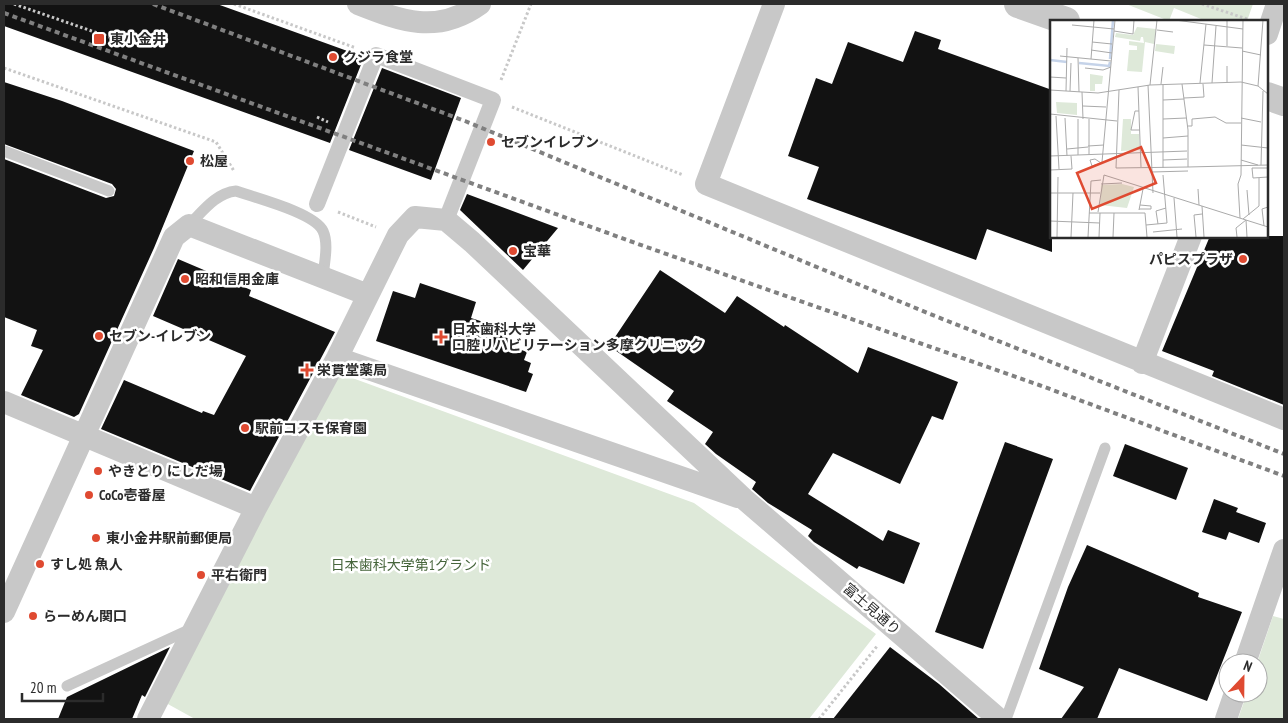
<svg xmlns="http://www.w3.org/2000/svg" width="1288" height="723" font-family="'PT Sans Narrow','Noto Sans JP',sans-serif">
	<rect width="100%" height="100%" fill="#fff"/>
	<path fill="#dee9d9" d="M1126 4H1253L1247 21H1206L1174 8 1169 21Z
		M336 372 694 503 876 634 809 719H195L166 703Z
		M1273 616 1284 619V719H1238L1247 693H1258L1257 663Z"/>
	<path fill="#121212" d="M4 4H217L364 57 330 143 4 26Z
		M915 31 941 40 938 49 1052 90V252L987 229 976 260 807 199 819 167 788 156 816 78 832 84 848 42 903 62Z
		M382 68 461 98 431 180 349 150Z
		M4 82 62 101 194 151 154 248 79 414 74 417 21 395 43 350 31 346 37 330 4 317V159L106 198 114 196 116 189 112 184 4 144Z
		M467 194 558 228 523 270 460 210Z
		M1210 236H1284V405L1212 376 1214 371 1162 351Z
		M178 259 251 290 249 296 335 332 250 491 101 429 124 380 202 413 203 411 214 415 246 356 153 316Z
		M660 270 725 313 737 296 784 327 785 325 858 373 868 347 958 382 943 420 932 416 900 484 833 453 808 494 883 541 888 530 920 543 904 584 859 566 857 569 814 542 808 536 812 530 768 503 752 489 756 482 716 454 705 444 713 432 667 401 674 391 609 346Z
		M420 283 476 302 471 318 496 326 494 333 518 342 516 348 527 352 524 360 531 363 528 372 533 374 526 392 376 341 393 291 415 298Z
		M1005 442 1053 459 983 649 935 632Z
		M1125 444 1188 468 1176 500 1113 476Z
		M1214 499 1238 508 1236 512 1266 523 1259 543 1229 532 1226 540 1202 532Z
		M1087 545 1199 593 1198 597 1242 612 1207 701 1119 668 1097 719H1061L1084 687 1039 669 1068 587Z
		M170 647 145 697 142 695 132 719H58L67 697Z
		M890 647 939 684 979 719H833Z"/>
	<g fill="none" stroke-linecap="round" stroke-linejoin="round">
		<path stroke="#c8c8c8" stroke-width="3" stroke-dasharray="2.5 2.5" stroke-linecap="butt" d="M14 4 109 37
			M234 4 356 48
			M1202 4 1247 19
			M4 68 216 142 234 171
			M501 80 531 4
			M512 107 683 175
			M317 117 328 122
			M338 212 376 227
			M819 719 878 645"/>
		<path stroke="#c8c8c8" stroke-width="11" d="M4 151 109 191
			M189 225C203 211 216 193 236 191 256 198 315 213 323 231 329 244 324 264 323 277
			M67 686 191 629
			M1006 719 1105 448"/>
		<path stroke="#c8c8c8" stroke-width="16" d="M317 204 376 55 493 100 446 220"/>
		<path stroke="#c8c8c8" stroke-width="22" d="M358 4C401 21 437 35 480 4
			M774 4 706 184 1284 419
			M1267 34 1277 4
			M337 358 738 497
			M1142 363 1191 236
			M4 402 256 508
			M4 612 174 237 189 225 368 295
			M1245 663 1284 550
			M148 719 256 508 337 358 398 235 415 217 446 220 472 242 744 499 999 719
			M1226 719 1235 693"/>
		<path stroke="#c8c8c8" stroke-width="28" d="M1018 4 1066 21
			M1267 96 1284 102"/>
		<path stroke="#808080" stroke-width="4" stroke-dasharray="5 4" stroke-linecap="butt" d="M153 4 465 121 930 314 1284 454
			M4 13 638 244 1039 385 1284 476"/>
	</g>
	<g fill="#df4a31" stroke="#fff" stroke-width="2">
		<rect x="93" y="33" width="12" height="12" rx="2.5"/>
		<circle cx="333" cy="57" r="5"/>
		<circle cx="491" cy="142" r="5"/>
		<circle cx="190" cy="161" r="5"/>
		<circle cx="513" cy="251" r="5"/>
		<circle cx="1243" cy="259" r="5"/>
		<circle cx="185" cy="279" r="5"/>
		<circle cx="99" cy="336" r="5"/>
		<path d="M438.5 329.5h5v5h5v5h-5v5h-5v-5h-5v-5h5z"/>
		<path d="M304.5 362.5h5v5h5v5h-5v5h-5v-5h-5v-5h5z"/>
		<circle cx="245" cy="428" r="5"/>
		<circle cx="98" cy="471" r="5"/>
		<circle cx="89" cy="495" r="5"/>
		<circle cx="96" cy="538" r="5"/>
		<circle cx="40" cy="564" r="5"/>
		<circle cx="201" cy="575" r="5"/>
		<circle cx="33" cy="616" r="5"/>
	</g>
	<g text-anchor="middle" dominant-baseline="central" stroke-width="5" stroke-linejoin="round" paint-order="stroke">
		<g font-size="14" font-weight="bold" fill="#2b2b2b" stroke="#fff" text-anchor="start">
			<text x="110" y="39">東小金井</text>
			<text x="343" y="57">クジラ食堂</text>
			<text x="501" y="142">セブンイレブン</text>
			<text x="200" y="161">松屋</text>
			<text x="523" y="251">宝華</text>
			<text x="1233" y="259" text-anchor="end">パピスプラザ</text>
			<text x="195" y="279">昭和信用金庫</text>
			<text x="452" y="329">日本歯科大学<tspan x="452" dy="16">口腔リハビリテーション多摩クリニック</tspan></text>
			<text x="109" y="336">セブン-イレブン</text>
			<text x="317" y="370">栄貫堂薬局</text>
			<text x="255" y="428">駅前コスモ保育園</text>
			<text x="108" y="471">やきとり にしだ場</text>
			<text x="99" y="495">CoCo壱番屋</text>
			<text x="106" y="538">東小金井駅前郵便局</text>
			<text x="50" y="564">すし処 魚人</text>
			<text x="211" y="575">平右衛門</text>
			<text x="43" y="616">らーめん関口</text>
		</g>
		<g font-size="14" fill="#46653b" stroke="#fff">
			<text x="411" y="565">日本歯科大学第1グランド</text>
		</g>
		<g font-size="14" fill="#2b2b2b" stroke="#fff">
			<text transform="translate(872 609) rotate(41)">富士見通り</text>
		</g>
	</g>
	<g transform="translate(1050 20)">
		<rect width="218" height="218" fill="#fff"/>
		<path d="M87 7 106 9 104 24 95 22 92 52 77 51 79 30H87V26L79 25V21L94 23 93 17H83H91L90 21 65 17 66 13 83 15ZM106 24 125 26 124 34 105 31ZM40 54 53 56 52 64H45V71H40ZM6 82 27 83V95L7 93ZM73 99H81V114H89L90 130 71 131ZM72 164 84 167 77 188 50 185 51 165Z" fill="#dee9d9"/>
		<path fill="none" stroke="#c5d3e9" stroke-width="2.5" d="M60 39 63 0M0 40 17 42M29 43 59 46 60 42"/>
		<path fill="none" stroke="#aaa" stroke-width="1" d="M125 0 193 9M22 5 64 9M107 10 123 12M64 11 83 14 84 0M42 22 62 24M154 25 192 28M177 26V0M41 30 62 33M192 31 211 35M10 36 61 41M28 38 29 72M41 39 44 0M35 48 53 50 61 47M0 57 16 58M150 63 156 4M162 63 166 6M177 63V46M111 64 113 47M113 64V148M98 65 103 173M100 65 107 0M208 66 213 0M88 67 91 147M0 70 48 73 100 65 191 62 208 66 218 74M69 70 66 148 138 147V110L132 64M16 71 17 28M20 71 21 43M32 72 33 99M134 78 154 77 153 64M113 80 134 79M33 86 56 87M89 91H85L81 110H90M0 94 67 101M6 96 9 149M15 98 17 136M191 98 211 102M28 99V135M39 99V135M113 99 136 98M138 106H142V99L165 97 176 103H191M113 118 138 116M191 125 218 128M38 126 54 125M17 129 38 127M0 136 137 131M45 139 51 143 42 146 40 140ZM113 140 137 139M191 140 208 145M52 142 65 0M211 145 213 71M138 147 218 145M218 148H202L203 158 218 157M0 150 22 149 21 136M102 152 138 151M51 164 72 163M148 169 149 185M197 170 199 195M0 173H50M124 178 127 217M152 186 154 217M89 189H101V186L90 185M89 190 93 169M48 192 54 155 218 207M39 193H95L97 217M190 198 188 164 191 155 193 0M193 199 209 186V158M196 200 197 217M0 201 50 203M108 204 106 191 116 188M96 205 117 203 113 155M214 206 212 189 218 187M103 212 132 209M7 217 8 157M21 217 23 173M38 217 41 161 51 160M49 217 50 193M63 217 64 193M146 217 144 195 152 194M187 217 186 208 196 200"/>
		<path fill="#df4a31" fill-opacity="0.15" stroke="#df4a31" stroke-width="2.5" d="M91 127 106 163 42 189 27 153Z"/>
		<rect width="218" height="218" fill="none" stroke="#2b2b2b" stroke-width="2.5"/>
	</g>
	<rect width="1288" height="723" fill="none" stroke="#2b2b2b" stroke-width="10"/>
	<g transform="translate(1243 678) rotate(22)"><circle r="24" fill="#ffffff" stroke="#aaaaaa"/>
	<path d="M0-4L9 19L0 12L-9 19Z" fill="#df4a31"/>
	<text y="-8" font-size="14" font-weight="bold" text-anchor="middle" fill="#2b2b2b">N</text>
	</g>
	<path d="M22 693v8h81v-8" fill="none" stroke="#2b2b2b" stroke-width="2.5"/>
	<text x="30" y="693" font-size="15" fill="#2b2b2b" stroke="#ffffff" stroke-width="4" paint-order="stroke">20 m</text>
</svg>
